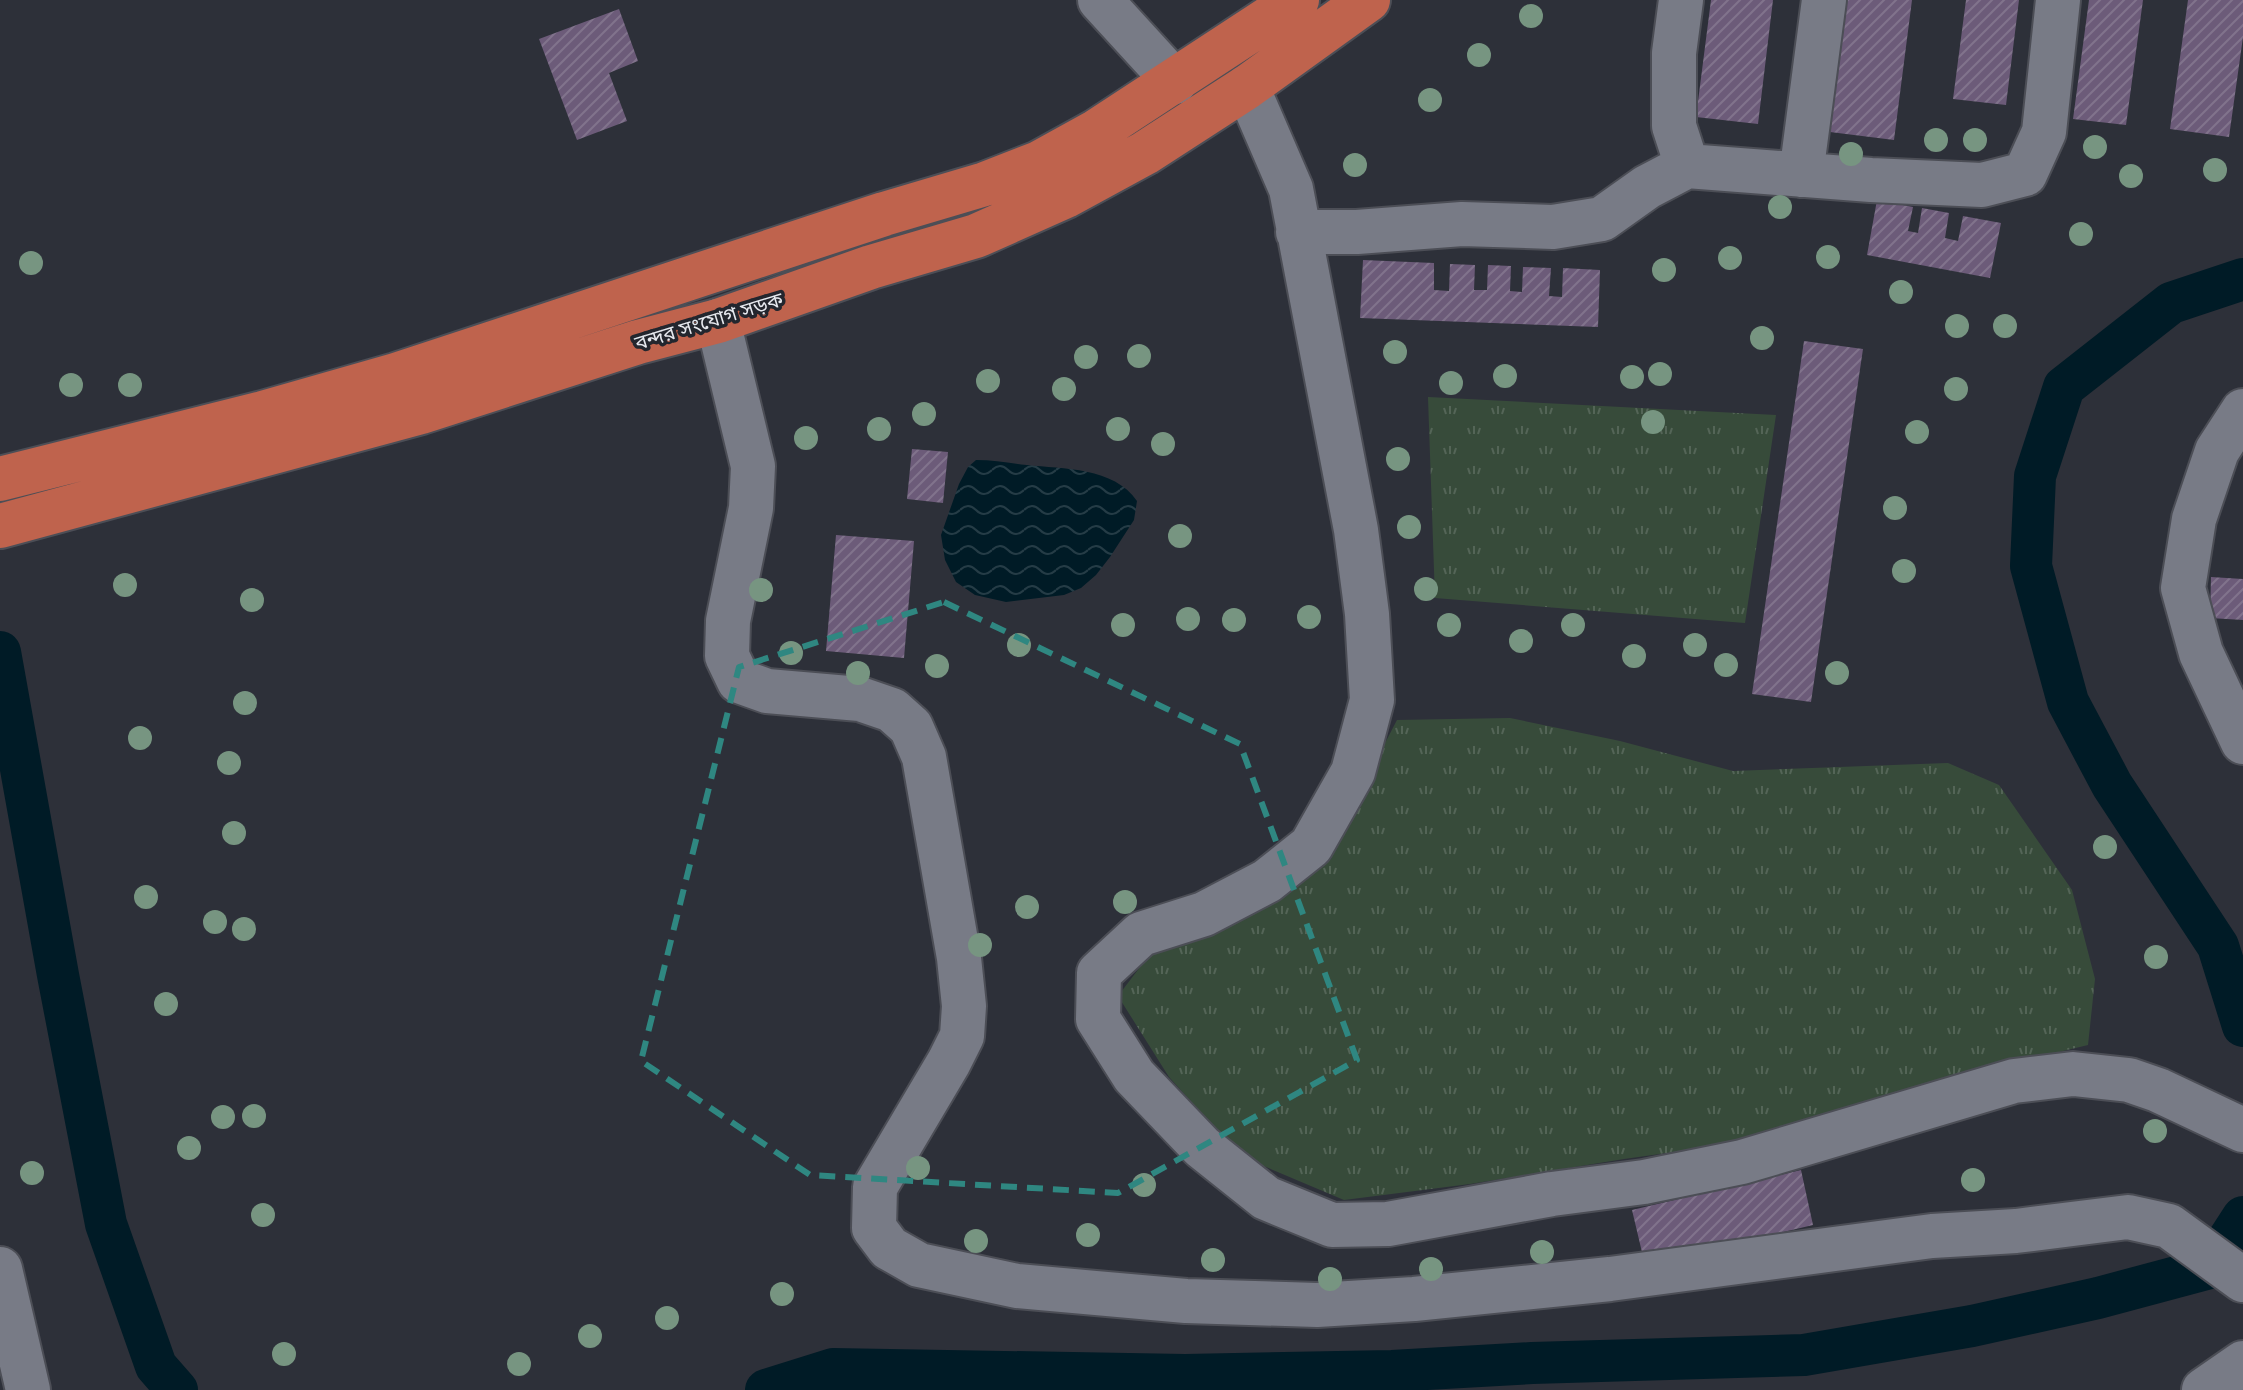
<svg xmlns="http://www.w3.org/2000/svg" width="2243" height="1390" font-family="Poppins,'Noto Sans Bengali',sans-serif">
	<defs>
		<pattern id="grass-tufts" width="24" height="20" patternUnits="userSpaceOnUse" patternTransform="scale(2)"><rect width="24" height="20" fill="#374b3a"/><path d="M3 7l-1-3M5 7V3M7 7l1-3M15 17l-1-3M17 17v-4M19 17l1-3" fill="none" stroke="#546557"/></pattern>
		<pattern id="water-waves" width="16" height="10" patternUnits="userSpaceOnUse" patternTransform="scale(2)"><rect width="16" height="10" fill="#001b26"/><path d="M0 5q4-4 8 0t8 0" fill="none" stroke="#253c46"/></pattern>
		<pattern id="building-hatch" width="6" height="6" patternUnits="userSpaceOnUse" patternTransform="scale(2)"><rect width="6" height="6" fill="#6c5b79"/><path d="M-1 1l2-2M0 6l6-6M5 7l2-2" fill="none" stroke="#81738c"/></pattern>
	</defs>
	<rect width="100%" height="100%" fill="#2d3039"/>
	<path fill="url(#grass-tufts)" d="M1428 397 1776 415 1745 623 1435 598Z
		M1510 718 1620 741 1733 771 1948 763 1999 785 2072 890 2095 979 2088 1045 2014 1063 1746 1142 1624 1159 1470 1184 1344 1200 1240 1156 1169 1077 1118 996 1153 950 1249 916 1331 859 1357 797 1397 720Z"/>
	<path fill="url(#water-waves)" d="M976 460C994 460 1009 463 1027 465 1063 469 1114 467 1137 501L1134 520 1110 557 1096 575 1081 588 1064 595 1006 602 975 595 956 582 945 560 941 535 959 484 968 467Z"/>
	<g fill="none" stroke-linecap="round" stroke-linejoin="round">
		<path stroke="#001b26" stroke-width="42" d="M2243 279 2171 303 2064 387 2035 476 2031 566 2068 702 2112 785 2218 946 2243 1026
			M0 652 58 975 106 1224 156 1366 177 1390
			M766 1390 833 1369 1185 1375 1392 1371 1532 1363 1804 1355 1972 1326 2098 1298 2210 1268 2243 1217"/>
	</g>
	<path fill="url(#building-hatch)" d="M1711 0H1773L1758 124 1696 117Z
		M1847 0H1912L1894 140 1830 132Z
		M1966 0H2019L2006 105 1953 99Z
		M2089 0H2143L2126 125 2073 119Z
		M2188 0H2243V37L2229 137 2170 129Z
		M619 9 638 61 609 73 627 121 577 140 539 39Z
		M1877 200 1913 207 1908 231 1918 233 1922 208 1949 213 1945 238 1958 241 1963 216 2001 223 1990 278 1867 255Z
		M1363 260 1434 263V290L1449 291 1450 264 1475 265 1474 290H1487L1488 265 1511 266 1510 291 1522 292 1523 267 1551 268 1549 296 1562 297 1563 268 1600 270 1598 327 1360 318Z
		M1804 341 1863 349 1811 702 1752 694Z
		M912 449 948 452 943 503 907 499Z
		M836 535 914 541 904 658 826 651Z
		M2211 577 2243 579V620L2210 618Z
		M1801 1170 1813 1225 1645 1265 1632 1210Z"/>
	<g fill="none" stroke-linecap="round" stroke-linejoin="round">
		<defs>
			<path id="minor" d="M1100 0 1175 82
				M1681 0 1674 53V126L1687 166
				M1247 87 1291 189 1356 530 1367 614 1372 700 1353 772 1311 846 1267 881 1204 914 1141 934 1099 973 1098 1019 1134 1076 1202 1147 1266 1198 1332 1225 1388 1224 1552 1194 1644 1182 1742 1162 2014 1081 2073 1074 2129 1080 2158 1090 2243 1130
				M1801 175 1824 0
				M1298 232H1357L1462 224 1553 227 1602 219 1647 187 1687 166 1871 180 1982 185 2025 174 2044 132 2058 0
				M718 321 753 466 751 508 728 621 727 656 739 681 767 691 860 699 892 710 911 727 924 757 959 958 964 1006 962 1036 949 1062 875 1187 874 1228 889 1248 919 1265 1017 1286 1186 1301 1317 1305 1414 1299 1610 1279 1932 1236 2016 1231 2128 1217 2169 1226 2243 1280
				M2243 411 2217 451 2194 519 2183 588 2201 653 2243 742
				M0 1269 28 1390
				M2204 1390 2243 1363"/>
			<path id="highway" d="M0 479 263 413 396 375 884 214 985 184 1039 163 1097 131 1297 0
				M0 526 421 412 638 342 718 321 871 267 976 236 1066 196 1145 153 1247 87 1368 0"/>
		</defs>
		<use href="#minor" stroke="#4c4e56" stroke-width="48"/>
		<use href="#highway" stroke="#4c4e56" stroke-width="48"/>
		<use href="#minor" stroke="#787b86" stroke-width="44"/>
		<use href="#highway" stroke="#bf634d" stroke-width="44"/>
	</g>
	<g fill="#779581">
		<circle cx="1531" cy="16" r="12"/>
		<circle cx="1479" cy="55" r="12"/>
		<circle cx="1430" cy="100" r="12"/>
		<circle cx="1936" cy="140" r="12"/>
		<circle cx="1975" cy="140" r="12"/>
		<circle cx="2095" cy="147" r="12"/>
		<circle cx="1851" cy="154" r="12"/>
		<circle cx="1355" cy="165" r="12"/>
		<circle cx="2215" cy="170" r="12"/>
		<circle cx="2131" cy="176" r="12"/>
		<circle cx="1780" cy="207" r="12"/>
		<circle cx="2081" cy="234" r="12"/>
		<circle cx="1828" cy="257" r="12"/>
		<circle cx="1730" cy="258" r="12"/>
		<circle cx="31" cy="263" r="12"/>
		<circle cx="1664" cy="270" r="12"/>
		<circle cx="1901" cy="292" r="12"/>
		<circle cx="1957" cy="326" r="12"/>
		<circle cx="2005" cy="326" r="12"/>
		<circle cx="1762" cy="338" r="12"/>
		<circle cx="1395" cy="352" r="12"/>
		<circle cx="1139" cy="356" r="12"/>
		<circle cx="1086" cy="357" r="12"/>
		<circle cx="1660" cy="374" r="12"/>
		<circle cx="1505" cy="376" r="12"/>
		<circle cx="1632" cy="377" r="12"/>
		<circle cx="988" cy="381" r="12"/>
		<circle cx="1451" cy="383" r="12"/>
		<circle cx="71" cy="385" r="12"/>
		<circle cx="130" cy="385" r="12"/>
		<circle cx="1064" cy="389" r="12"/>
		<circle cx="1956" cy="389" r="12"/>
		<circle cx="924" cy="414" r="12"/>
		<circle cx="1653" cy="422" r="12"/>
		<circle cx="879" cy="429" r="12"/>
		<circle cx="1118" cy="429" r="12"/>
		<circle cx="1917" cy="432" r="12"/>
		<circle cx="806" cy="438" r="12"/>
		<circle cx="1163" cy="444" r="12"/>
		<circle cx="1398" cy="459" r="12"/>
		<circle cx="1895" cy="508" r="12"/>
		<circle cx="1409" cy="527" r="12"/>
		<circle cx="1180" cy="536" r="12"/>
		<circle cx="1904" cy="571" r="12"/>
		<circle cx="125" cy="585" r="12"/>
		<circle cx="1426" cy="589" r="12"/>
		<circle cx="761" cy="590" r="12"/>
		<circle cx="252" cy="600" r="12"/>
		<circle cx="1309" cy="617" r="12"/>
		<circle cx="1188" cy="619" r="12"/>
		<circle cx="1234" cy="620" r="12"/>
		<circle cx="1123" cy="625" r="12"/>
		<circle cx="1449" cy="625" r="12"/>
		<circle cx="1573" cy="625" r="12"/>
		<circle cx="1521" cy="641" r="12"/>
		<circle cx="1019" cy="645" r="12"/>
		<circle cx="1695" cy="645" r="12"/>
		<circle cx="791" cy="653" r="12"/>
		<circle cx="1634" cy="656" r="12"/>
		<circle cx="1726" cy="665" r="12"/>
		<circle cx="937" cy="666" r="12"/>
		<circle cx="858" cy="673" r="12"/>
		<circle cx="1837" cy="673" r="12"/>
		<circle cx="245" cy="703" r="12"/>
		<circle cx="140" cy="738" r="12"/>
		<circle cx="229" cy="763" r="12"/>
		<circle cx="234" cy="833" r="12"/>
		<circle cx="2105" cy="847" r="12"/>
		<circle cx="146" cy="897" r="12"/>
		<circle cx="1125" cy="902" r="12"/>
		<circle cx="1027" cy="907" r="12"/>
		<circle cx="215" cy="922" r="12"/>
		<circle cx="244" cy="929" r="12"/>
		<circle cx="980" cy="945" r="12"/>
		<circle cx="2156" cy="957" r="12"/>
		<circle cx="166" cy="1004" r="12"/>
		<circle cx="254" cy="1116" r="12"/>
		<circle cx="223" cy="1117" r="12"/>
		<circle cx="2155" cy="1131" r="12"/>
		<circle cx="189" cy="1148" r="12"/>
		<circle cx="918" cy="1168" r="12"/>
		<circle cx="32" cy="1173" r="12"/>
		<circle cx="1973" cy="1180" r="12"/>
		<circle cx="1144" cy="1185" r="12"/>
		<circle cx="263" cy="1215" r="12"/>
		<circle cx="1088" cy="1235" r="12"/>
		<circle cx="976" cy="1241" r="12"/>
		<circle cx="1542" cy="1252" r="12"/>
		<circle cx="1213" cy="1260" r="12"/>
		<circle cx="1431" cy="1269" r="12"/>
		<circle cx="1330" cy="1279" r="12"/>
		<circle cx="782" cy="1294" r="12"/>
		<circle cx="667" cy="1318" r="12"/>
		<circle cx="590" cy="1336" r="12"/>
		<circle cx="284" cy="1354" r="12"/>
		<circle cx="519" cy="1364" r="12"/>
	</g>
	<path fill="none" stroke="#2f8781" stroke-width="6" stroke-dasharray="16 10" stroke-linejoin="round" d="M944 602 1240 744 1357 1060 1118 1193 810 1175 641 1061 739 667Z"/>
	<g text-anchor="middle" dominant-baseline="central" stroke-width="7" stroke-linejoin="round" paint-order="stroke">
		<g font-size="20" fill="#e7e9ef" stroke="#23262e">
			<text transform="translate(709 321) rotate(-17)">বন্দর সংযোগ সড়ক</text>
		</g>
	</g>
</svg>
